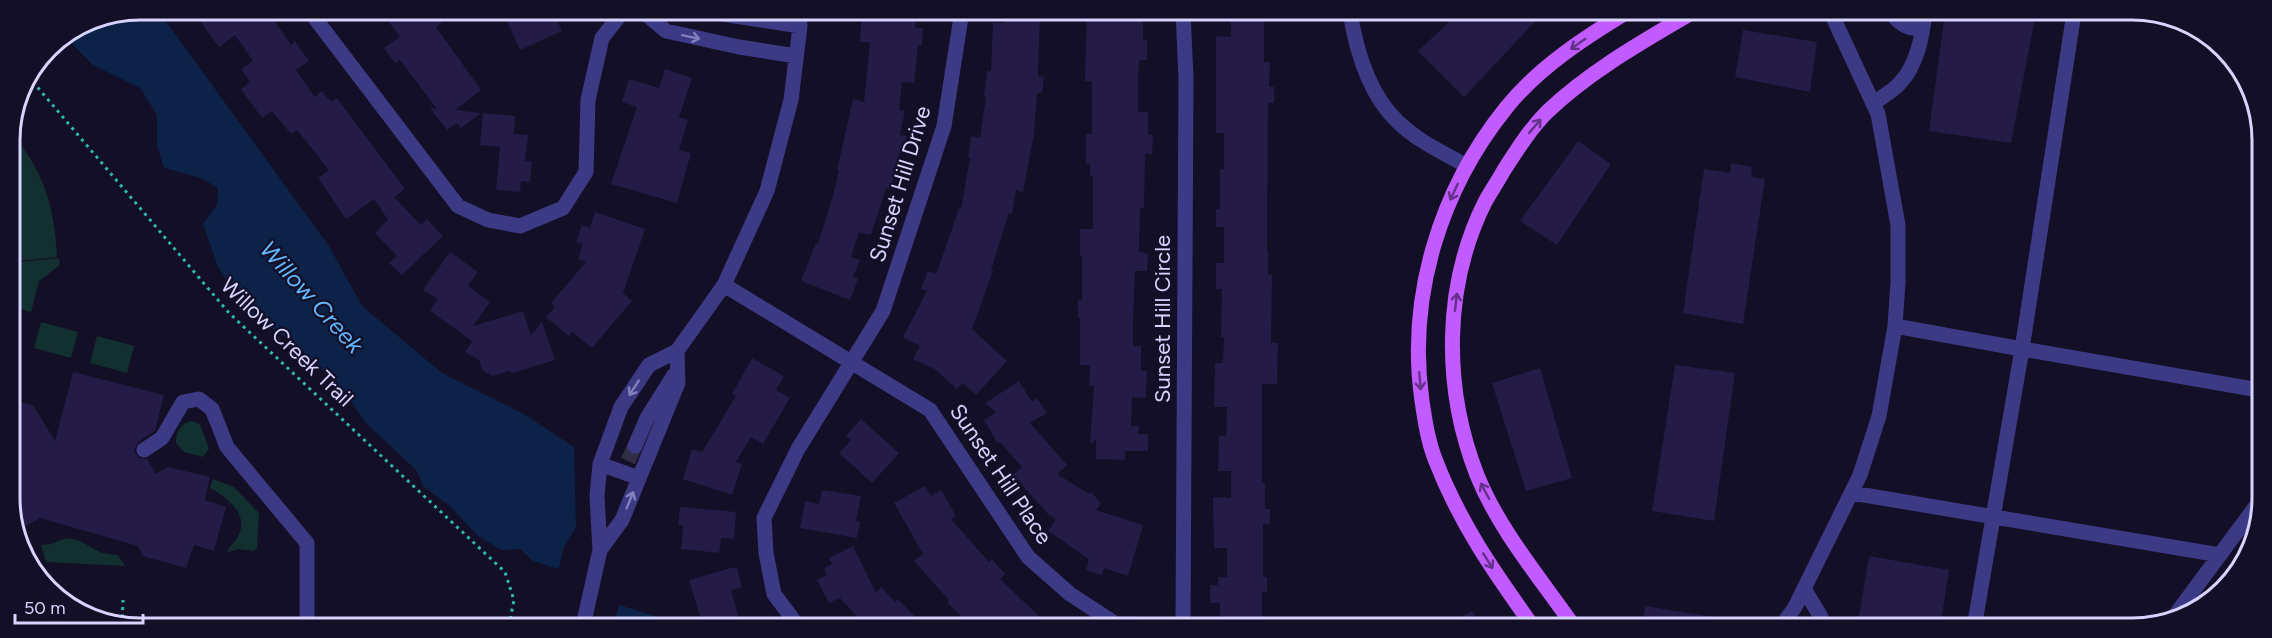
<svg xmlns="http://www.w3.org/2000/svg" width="2272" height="638" font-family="Figtree,sans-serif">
	<rect width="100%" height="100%" fill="#130f26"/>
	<path fill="#12302f" d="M9 130C43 168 55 207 57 257L10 262Z
		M59 258 60 265 39 281 31 312 10 307V263Z
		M41 322 78 332 71 358 34 348Z
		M97 336 134 346 127 373 90 363Z
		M192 421 200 424 209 449 203 457 184 452 176 443C175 433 181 422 192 421Z
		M213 479 234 487 259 513 257 548 254 551 239 549 227 552C230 546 235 542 238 536 250 515 227 497 210 488Z
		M66 538 78 540 102 553 118 555 125 566 46 562 41 545 51 544Z"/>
	<path fill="#0c2248" d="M139 9H157L329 246 362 306 442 373 524 414 574 447 576 527 564 547 559 569 533 561 520 549 501 550 477 535 450 506 423 486 417 471 365 422 352 403 323 370 296 345 245 309 218 267 203 224 217 205 218 188 201 178 164 168 157 145V115L140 88 93 65 64 36 90 19Z
		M619 605 661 618 668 626H615L614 623Z"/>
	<path fill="#241b47" d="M191 9H266L291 45 295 41 309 61 296 70 315 97 322 91 331 102 337 98 405 189 394 197 421 225 427 219 443 236 402 275 389 263 397 256 375 233 388 220 374 199 346 219 318 178 329 170 297 130 291 134 272 111 262 118 241 89 250 82 241 69 253 61 235 35 219 47Z
		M380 10H434L442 22 436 27 481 90 455 110 481 113 461 128 457 123 447 130 430 108 437 109 400 60 395 63 384 48 400 37Z
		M502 10H552L562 31 520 50Z
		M862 11H916L915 28H923L922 45H918L914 83 902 82 899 110 905 111 900 135 907 136 903 154 899 153 891 189 886 188 871 235 859 232 851 257 860 260 853 277 858 279 850 300 801 281 816 243 818 244 834 192 839 170H837L853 99 864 102 870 42H860Z
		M1005 11H1040L1038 76 1044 77 1042 93H1037L1034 134 1023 192 1016 190 1012 214 1009 213 991 270 993 271 972 329 1007 361 976 395 963 383 957 389 936 370 913 359 920 346 903 337 927 291 921 289 928 271 936 274 959 209H961L970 158 968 157 971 136 980 138 986 97 984 96 987 71H991L993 23H1005Z
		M1087 11H1143V40H1147V60H1139L1138 81V112H1148V135H1153L1152 154H1145L1144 208H1140L1139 252 1148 253 1147 271H1135L1133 319V346H1141V370L1147 371 1146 398 1132 397 1131 426H1139L1138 434H1148V451H1125V460L1096 459V439L1090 445 1094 386H1089L1090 365H1080V318H1078V300H1082V256H1080V229H1093V176H1090V164H1086V134H1092V81H1085Z
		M1460 12H1544L1464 97 1418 51Z
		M1945 13H2036L2011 143 1929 131Z
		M1231 15H1264V62H1270L1269 87H1274V103H1268L1267 250H1268V275H1272L1271 343H1278L1277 384H1262V483H1265V509H1270V524H1263V577H1267V592H1262V618H1258V627H1220V603H1210V585H1218V577H1227V548H1214L1213 497 1231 498V471H1218L1219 436H1226L1227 407H1214L1215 363H1223L1224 337H1221L1222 289H1216V263H1224V227H1216V209H1220V169H1224V133H1216V36L1231 37Z
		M1743 30 1817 42 1810 92 1735 77Z
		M665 69 692 78 679 117 688 120 679 150 691 153 677 203 611 184 637 107 622 102 629 79 659 88Z
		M483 113 515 116 514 134 528 135 525 161 532 162 530 182 521 181 520 192 496 190 500 147 480 145Z
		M1578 141 1611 164 1557 245 1520 221Z
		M1731 163 1752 167 1751 177 1765 179 1743 324 1683 313 1704 169 1730 173Z
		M595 212 645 229 623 293 632 301 592 348 572 332 569 336 546 317 555 307 551 303 586 262 578 259 583 244 576 242 582 225 590 228Z
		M450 252 478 272 468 286 490 302 473 326 523 311 531 335 542 322 555 360 513 373 509 371 492 376 482 370 479 360 465 352 472 341 430 311 438 299 423 290Z
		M752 358 784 376 776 390 790 398 763 444 751 437 736 462 742 464 732 495 683 479 692 449 702 452 736 396 732 394Z
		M1675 365 1735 373 1714 521 1652 511Z
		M1540 368 1572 478 1526 491 1492 383Z
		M73 372 164 395 155 431 138 442 134 451 139 458 147 459 156 474 168 467 210 477 205 500 226 507 214 551 194 545 186 568 143 556 138 546 40 518 16 532 11 524V400L33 405 55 441Z
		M1019 381 1032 402 1037 398 1047 413 1030 423 1067 465 1057 474 1089 494 1091 492 1101 503 1096 510 1143 525 1128 576 1104 568 1102 575 1086 570 1089 559 1048 531 1056 519 1049 515 1013 475 1022 467 1000 442 998 444 984 420 996 412 985 403Z
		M861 419 899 453 872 483 839 453 851 440 846 436Z
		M925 486 931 496 941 490 956 516 951 519 989 562 992 559 1005 574 1000 579 1039 616 1029 627 971 626 947 602 949 600 914 561 923 554 894 503Z
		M822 490 861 496 856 521 860 522 857 538 800 528 805 501 819 504Z
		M680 507 736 512 734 539 721 538 719 553 681 549 683 525H678Z
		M853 546 876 593 881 587 895 602 898 599 924 626H866L840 598 829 603 817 580 827 575 824 568 832 564 829 558Z
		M1869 556 1949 570 1940 628H1857Z
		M731 568H737L742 587 731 590 741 626H703L689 580Z
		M1645 606 1732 620V628H1642Z
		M1472 611 1482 627H1445Z"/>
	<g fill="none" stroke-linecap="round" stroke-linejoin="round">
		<path stroke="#312d47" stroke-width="15" stroke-dasharray="15 8" stroke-linecap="butt" d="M628 461 635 446"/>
		<path stroke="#2fb8b0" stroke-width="3" stroke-dasharray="3 4.5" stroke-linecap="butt" d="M28 76 229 313 505 572 514 600 509 625
			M122 625 123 600"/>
		<path stroke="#3d3a85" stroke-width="15" d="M308 9 458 206 488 220 520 226 563 208 586 172 588 100 602 38 624 10
			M641 10 666 31 739 47 796 56
			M695 10 800 26
			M1183 11 1186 79 1183 627
			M1350 12C1356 50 1368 93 1397 121 1417 141 1444 153 1467 166
			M1895 13 1896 19C1905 27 1911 30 1923 27
			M1874 103C1882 97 1893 91 1900 83 1917 65 1922 37 1925 13
			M724 285 930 410 1028 557 1070 594 1116 624 1183 625
			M1895 326 2022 349 2074 13
			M635 446 647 418 674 375
			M144 450 162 438 183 402 199 399 212 409 227 447 307 543V625
			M600 464 639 478
			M1852 493 2220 555
			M600 550 622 520 678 383 677 351
			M1804 589 1821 617 1822 628
			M2176 614 2259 502
			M583 626 600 550 597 496 600 464 621 407 649 365 677 351 724 285 767 191 791 100 800 26 799 10
			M798 626 774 594 766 553 764 518 798 449 883 311 944 126 962 11
			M1780 628 1795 607 1860 475 1879 416 1895 326 1898 282V225L1878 114 1831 13
			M1974 628 2022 349 2259 390"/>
		<path stroke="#c25bff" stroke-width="15" d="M1534 628C1494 572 1460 524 1435 459 1428 441 1425 421 1422 401 1407 297 1440 190 1506 108 1538 68 1584 38 1627 12
			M1575 628C1541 579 1499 530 1477 475 1443 388 1443 286 1485 202 1491 191 1498 181 1504 170 1517 150 1530 129 1547 112 1590 71 1642 42 1693 12"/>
	</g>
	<defs><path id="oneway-shaft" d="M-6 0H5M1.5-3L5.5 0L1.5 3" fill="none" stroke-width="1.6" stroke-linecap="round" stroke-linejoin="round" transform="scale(1.5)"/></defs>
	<g stroke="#837fbc">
		<use href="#oneway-shaft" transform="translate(691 37) rotate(12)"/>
		<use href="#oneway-shaft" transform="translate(634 388) rotate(123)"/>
		<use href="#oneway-shaft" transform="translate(630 500) rotate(-68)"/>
	</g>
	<g stroke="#623188">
		<use href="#oneway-shaft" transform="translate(1578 44) rotate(145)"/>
		<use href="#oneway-shaft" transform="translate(1535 126) rotate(-50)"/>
		<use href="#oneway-shaft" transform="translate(1454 192) rotate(115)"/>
		<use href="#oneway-shaft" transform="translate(1456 302) rotate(-83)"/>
		<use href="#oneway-shaft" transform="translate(1420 381) rotate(85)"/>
		<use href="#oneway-shaft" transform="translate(1485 491) rotate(-118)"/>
		<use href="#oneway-shaft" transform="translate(1488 561) rotate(58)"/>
	</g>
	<g text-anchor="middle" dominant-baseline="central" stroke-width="4.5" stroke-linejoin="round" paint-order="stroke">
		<g font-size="22" fill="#d9d4ff" stroke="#130f26">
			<text transform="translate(900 184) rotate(-73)">Sunset Hill Drive</text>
			<text transform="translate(1162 319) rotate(-90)">Sunset Hill Circle</text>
			<text transform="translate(287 342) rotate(44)">Willow Creek Trail</text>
			<text transform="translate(1001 474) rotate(56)">Sunset Hill Place</text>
		</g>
		<g font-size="24" font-style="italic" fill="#62b6ff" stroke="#130f26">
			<text transform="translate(312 297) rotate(48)">Willow Creek</text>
		</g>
	</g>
	<path d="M0 0H2272V638H0ZM140 20H2132A120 120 0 0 1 2252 140V498A120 120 0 0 1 2132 618H140A120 120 0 0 1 20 498V140A120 120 0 0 1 140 20Z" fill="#130f26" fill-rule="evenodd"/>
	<path fill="none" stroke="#d9d4ff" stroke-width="3" d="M140 20H2132A120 120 0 0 1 2252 140V498A120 120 0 0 1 2132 618H140A120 120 0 0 1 20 498V140A120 120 0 0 1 140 20Z"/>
	<path d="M15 614v9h128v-9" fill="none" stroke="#d9d4ff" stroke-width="3"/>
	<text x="24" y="614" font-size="18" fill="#d9d4ff" stroke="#130f26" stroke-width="4.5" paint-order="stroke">50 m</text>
</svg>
